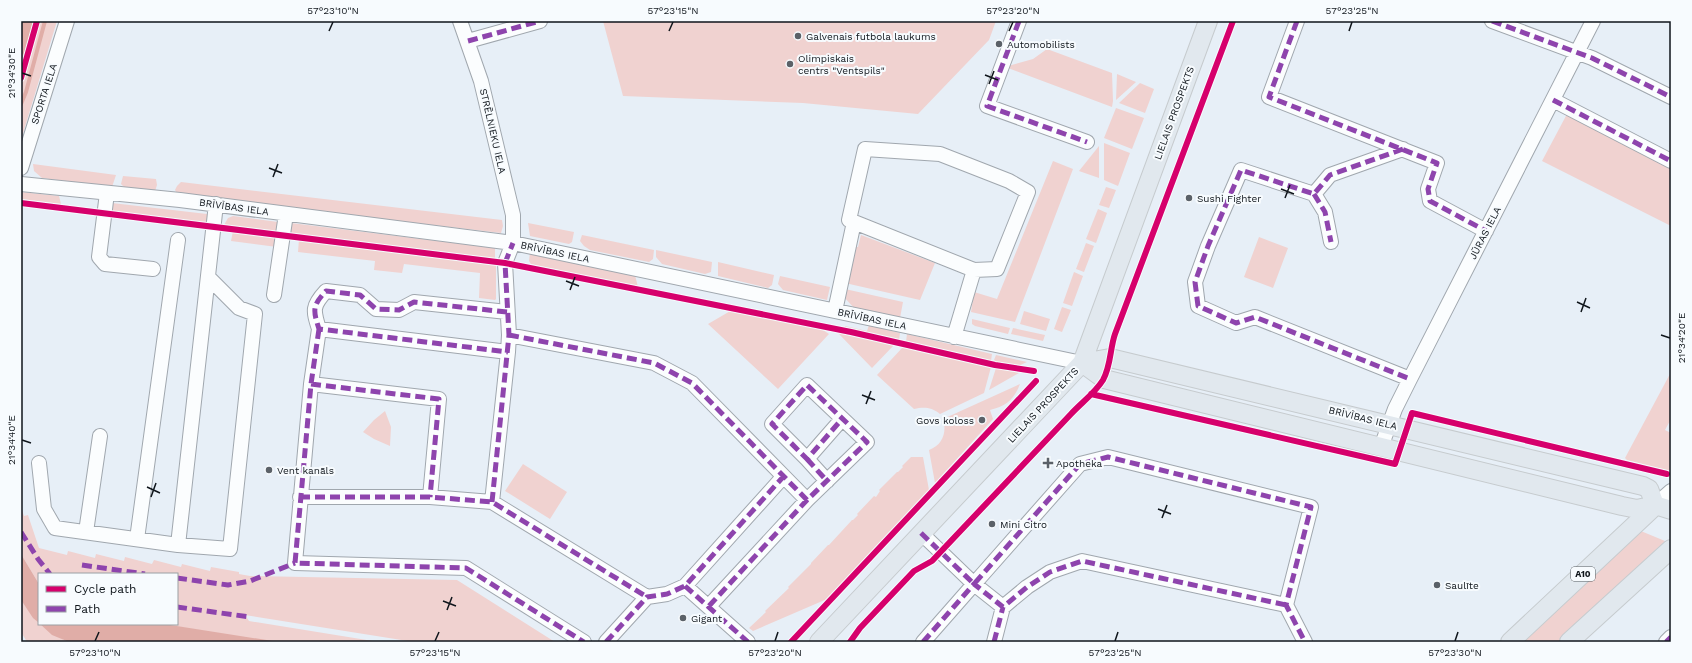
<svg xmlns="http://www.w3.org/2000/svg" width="1692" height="663" font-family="'Work Sans',sans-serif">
	<rect width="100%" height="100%" fill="#e7eff7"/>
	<path fill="#f0d2d0" d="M21 21H57L21 140Z
		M603 21H996L989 40 918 114 803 103 623 96Z
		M1047 49 1112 73 1113 101 1112 107 1008 68V66L1033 59Z
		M1117 74 1136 82 1116 100Z
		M1140 83 1154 89 1145 113 1119 103Z
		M1116 108 1144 118 1132 149 1104 138Z
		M1567 114 1671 167V226L1542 161Z
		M1104 143 1130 153 1118 186 1104 180Z
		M1099 146V178L1079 171Z
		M1053 161 1073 169 1015 322 971 312 974 292 997 299Z
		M33 164 116 175 112 187 42 178 34 171Z
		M123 176 156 179 157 185 155 191 125 188 121 184Z
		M181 182 502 220 503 226 501 233 178 195 175 190 177 186Z
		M1106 187 1116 190 1109 208 1099 205Z
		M21 192 59 196 61 204 21 199Z
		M112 203 207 214 211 223 108 211Z
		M1098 209 1107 213 1096 243 1086 239Z
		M233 216 278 222 279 232 224 225 228 218Z
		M291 223 495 248V260L288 234Z
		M528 223 574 232 572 242 569 244 530 236Z
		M233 231 278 237 277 247 231 241Z
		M582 235 654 250 653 259 649 262 590 250 584 246 580 241Z
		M861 235 935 263 920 300 845 283 853 247H858Z
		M1259 237 1288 248 1273 288 1244 277Z
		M299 239 496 263V299L495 300 479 298 480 273 404 264 402 273 374 270 375 261 298 252Z
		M1086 243 1094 246 1084 272 1076 269Z
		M656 250 712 262 711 272 705 274 662 264 656 257Z
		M530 252 635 275 638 287 531 264 529 261Z
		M718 262 774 275 772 285 768 288 718 276Z
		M1074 272 1083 276 1072 306 1063 303Z
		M780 276 830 287 827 300 783 290 778 284Z
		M845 289 903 302 900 318 855 309 844 297Z
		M1062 307 1071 310 1062 332 1054 329Z
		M732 310 823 330 829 334 778 389 708 324Z
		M1024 311 1050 319 1046 331 1020 324Z
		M972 319 1010 328 1008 334 975 326 972 324Z
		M869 325 900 333 899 340 845 328V326L867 331Z
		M1013 328 1045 335 1043 341 1011 334Z
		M838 333 894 345 872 368Z
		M907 334 992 354 991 361 906 342Z
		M903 347 991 367 984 393 940 414C931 407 924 407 914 409L877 375Z
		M996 355 1027 362 1016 367 996 362 994 360Z
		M996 368 1019 373 989 390Z
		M1671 372V419L1665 430 1671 433 1670 471 1627 460 1625 458Z
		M1020 384C1014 400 1006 406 990 410L993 419 935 483 929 450C943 445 947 432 943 419Z
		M385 411 391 427 390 446 374 439 363 432 374 420Z
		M911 457H923L929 490 827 599 753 631 749 628 766 612 765 611 789 588 788 587 811 564V563L828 545H829L852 520H853L858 515 857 514 874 496 876 497 880 491 879 490 897 472H898L903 467 902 466Z
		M523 464 567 492 550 519 505 491Z
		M21 507 24 516 28 515 39 548 67 555 68 551 95 558 96 554 124 561 125 557 152 564 154 560 181 567 182 564 210 571 211 567 239 572V574L250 576 457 580 555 642H414L245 615 249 621 379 642H271L161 624H177V574H39V584L21 554Z
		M1636 529 1665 541 1558 642H1517Z
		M21 600C35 621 46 632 69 642H27L21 632Z"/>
	<path fill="#e0ada7" d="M21 21H33L29 41 21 61Z
		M21 554 39 584V623L33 618 21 600Z
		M40 624H164L279 642H69L52 635Z"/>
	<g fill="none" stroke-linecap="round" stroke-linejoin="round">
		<path stroke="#e0ada7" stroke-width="4" d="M21 104 26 92 45 21"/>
		<defs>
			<path id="minor" d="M460 21 481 81 513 215V243L505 263 509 335 508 352 492 502
				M1019 21 987 106 1087 142
				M1297 21 1269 97 1437 163 1428 189 1430 201 1486 231
				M1492 21 1592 58 1671 97
				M468 41 540 21
				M1553 100 1671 161
				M1403 149 1330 175 1314 194 1241 170 1208 246 1195 282 1198 306 1236 323 1255 317 1410 379
				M21 168 67 21
				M21 184 180 200 513 243 1082 363
				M107 193 99 257 105 264 153 269
				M1314 194 1325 212 1331 242
				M208 277 239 308 255 314 230 549 178 545 216 204
				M274 295 286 214
				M835 311 854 222
				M507 312 414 302 399 310 376 309 360 295 326 291C312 306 313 310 319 329L508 352
				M319 329 311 384 295 563 466 568 584 642
				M509 335 654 363 692 383 807 500
				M954 337 974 270 997 269 1028 192 1009 181 940 154 865 149 849 220 974 270
				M311 384 439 399 430 497
				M1381 447 1395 409 1410 379 1593 21
				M807 459 827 481
				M39 463 44 509 55 528 178 545
				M300 497H430L492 502 647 597
				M1655 505 1671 491
				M86 532 100 436
				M921 533 974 584 1080 464 1108 457 1311 507 1286 605 1305 642
				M137 539 178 240
				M685 586 748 642
				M709 606 807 500 867 442 807 385 772 424 807 459 842 419
				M606 642 647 597 667 594 685 586 783 477
				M923 642 974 584 1003 607 1027 587 1050 572 1082 561 1286 605
				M994 642 1003 607
				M1666 642 1671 637"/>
			<path id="major" d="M1082 363 1104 379 1622 506 1637 509 1655 505 1671 510
				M1082 363 1110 358 1643 486 1649 489 1655 505
				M819 642 1082 363 1208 21
				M1510 642 1655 506
				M1569 642 1671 549"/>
		</defs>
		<use href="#minor" stroke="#a0a7ae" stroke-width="16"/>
		<use href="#major" stroke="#c6cbce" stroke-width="20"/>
		<use href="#minor" stroke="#fbfdfe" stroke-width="14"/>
		<use href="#major" stroke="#e1e8ee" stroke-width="18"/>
		<path stroke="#8e44ad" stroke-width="5" stroke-dasharray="10 5" stroke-linecap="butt" d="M1019 21 987 106 1087 142
			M1297 21 1269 97 1437 163 1428 189 1430 201 1486 231
			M1492 21 1592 58 1671 97
			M468 41 540 21
			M1553 100 1671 161
			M1403 149 1330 175 1314 194 1241 170 1208 246 1195 282 1198 306 1236 323 1255 317 1410 379
			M1314 194 1325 212 1331 242
			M507 312 414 302 399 310 376 309 360 295 326 291C312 306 313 310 319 329L508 352
			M319 329 311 384 295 563 466 568 584 642
			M509 335 654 363 692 383 807 500
			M311 384 439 399 430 497
			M807 459 827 481
			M300 497H430L492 502 647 597
			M492 502 509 335 505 263 513 243
			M21 532 38 559 50 574
			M921 533 974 584 1080 464 1108 457 1311 507 1286 605 1305 642
			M82 565 145 574
			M177 578 228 585 250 581 295 563
			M685 586 748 642
			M709 606 807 500 867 442 807 385 772 424 807 459 842 419
			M177 607 250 617
			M606 642 647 597 667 594 685 586 783 477
			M923 642 974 584 1003 607 1027 587 1050 572 1082 561 1286 605
			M994 642 1003 607
			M1666 642 1671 637"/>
		<defs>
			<path id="cycleway" d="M21 78 37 21
				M21 203 505 263 851 332 995 365 1034 371
				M1091 394 1395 464 1412 413 1667 474
				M791 642 1036 381
				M850 642 860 628 914 571 932 561 1071 414C1081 403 1095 393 1103 380 1111 366 1110 348 1115 334L1233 21"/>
		</defs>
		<use href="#cycleway" stroke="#f7fbfe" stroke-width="8"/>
		<use href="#cycleway" stroke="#d6006c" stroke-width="6"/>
	</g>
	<path fill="none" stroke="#0f151b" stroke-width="1.5" d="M329 31 333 22M669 31 673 22M1009 31 1013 22M1349 31 1352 22M22 73 31 76M985 75 998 80M989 84 994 71M269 168 282 173M273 177 278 164M1281 189 1294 194M1285 198 1290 185M566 281 579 286M570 290 575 277M1577 302 1590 308M1581 312 1586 298M1661 335 1670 338M862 395 875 400M866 404 871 391M22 440 31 443M147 487 160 493M151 497 156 483M1158 509 1171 514M1162 518 1167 505M443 601 456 606M447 610 452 597M95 641 99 632M435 641 439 632M775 641 778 632M1115 641 1118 632M1455 641 1458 632"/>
	<g fill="#5b6168" stroke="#f7fbfe" stroke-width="1.5">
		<circle cx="798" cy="36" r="4"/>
		<circle cx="999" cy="44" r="4"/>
		<circle cx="790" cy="64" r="4"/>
		<circle cx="1189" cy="198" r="4"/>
		<circle cx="982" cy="420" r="4"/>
		<path d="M1046 457h4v4h4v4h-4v4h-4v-4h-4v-4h4z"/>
		<circle cx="269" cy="470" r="4"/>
		<circle cx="992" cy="524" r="4"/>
		<circle cx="1437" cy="585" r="4"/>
		<circle cx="683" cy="618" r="4"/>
	</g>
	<g text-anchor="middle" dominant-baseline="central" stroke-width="4" stroke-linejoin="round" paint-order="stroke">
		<rect fill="#f7fbfe" stroke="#555a5f" stroke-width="1" x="1571" y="567" width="24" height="14" rx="3"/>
		<g font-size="9" font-weight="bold" fill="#0f151b">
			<text x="1583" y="574">A10</text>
		</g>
		<g font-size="10" fill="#0f151b" stroke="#f7fbfe" text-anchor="start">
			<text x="806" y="36">Galvenais futbola laukums</text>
			<text x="1007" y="44">Automobilists</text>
			<text x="798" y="58">Olimpiskais<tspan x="798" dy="12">centrs "Ventspils"</tspan></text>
			<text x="1197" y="198">Sushi Fighter</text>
			<text x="974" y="420" text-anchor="end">Govs koloss</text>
			<text x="1056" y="463">Apotheka</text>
			<text x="277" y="470">Vent kanāls</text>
			<text x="1000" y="524">Mini Citro</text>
			<text x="1445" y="585">Saulīte</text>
			<text x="691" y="618">Gigant</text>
		</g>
		<g font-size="10" fill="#0f151b" stroke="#f7fbfe">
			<text transform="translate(44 94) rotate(-72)">SPORTA IELA</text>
			<text transform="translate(1174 113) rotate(-70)">LIELAIS PROSPEKTS</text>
			<text transform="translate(493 131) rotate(77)">STRĒLNIEKU IELA</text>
			<text transform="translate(234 207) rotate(8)">BRĪVĪBAS IELA</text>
			<text transform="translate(1485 233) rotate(-63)">JŪRAS IELA</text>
			<text transform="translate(555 252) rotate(12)">BRĪVĪBAS IELA</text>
			<text transform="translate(872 319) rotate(12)">BRĪVĪBAS IELA</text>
			<text transform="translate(1043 405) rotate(-47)">LIELAIS PROSPEKTS</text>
			<text transform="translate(1363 418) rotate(14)">BRĪVĪBAS IELA</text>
		</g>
	</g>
	<rect width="1692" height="663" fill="none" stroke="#f7fbfe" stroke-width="44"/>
	<rect x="38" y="573" width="140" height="52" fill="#f7fbfe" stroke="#9a9fa3"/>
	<rect x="46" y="586" width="20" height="6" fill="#d6006c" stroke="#9a9fa3"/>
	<text x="74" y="593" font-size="12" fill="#0f151b">Cycle path</text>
	<rect x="46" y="606" width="20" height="6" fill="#8e44ad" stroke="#9a9fa3"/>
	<text x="74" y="613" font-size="12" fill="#0f151b">Path</text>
	<rect x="22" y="22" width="1648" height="619" fill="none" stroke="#0f151b" stroke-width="1.5"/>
	<g font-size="10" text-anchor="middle" fill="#0f151b">
		<text x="333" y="14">57°23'10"N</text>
		<text x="673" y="14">57°23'15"N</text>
		<text x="1013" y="14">57°23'20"N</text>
		<text x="1352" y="14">57°23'25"N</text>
		<text transform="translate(11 73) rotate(-90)" y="4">21°34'30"E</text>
		<text transform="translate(1681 338) rotate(-90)" y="4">21°34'20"E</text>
		<text transform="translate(11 440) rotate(-90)" y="4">21°34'40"E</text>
		<text x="95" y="656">57°23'10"N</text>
		<text x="435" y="656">57°23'15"N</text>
		<text x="775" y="656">57°23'20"N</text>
		<text x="1115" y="656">57°23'25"N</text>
		<text x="1455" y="656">57°23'30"N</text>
	</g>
</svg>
